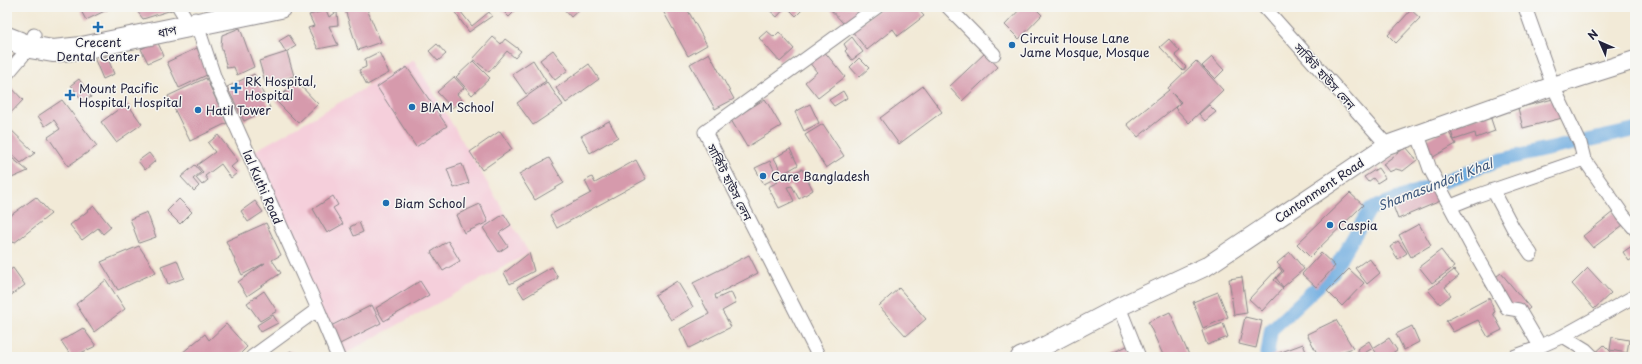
<svg xmlns="http://www.w3.org/2000/svg" width="1642" height="364" font-family="'Playpen Sans','Noto Sans Bengali',sans-serif">
	<rect width="100%" height="100%" fill="#f6f6f2"/>
	<filter id="ink" filterUnits="userSpaceOnUse"><feTurbulence type="fractalNoise" baseFrequency=".025" numOctaves="2"/><feDisplacementMap in="SourceGraphic" scale="8" xChannelSelector="R" yChannelSelector="G"/><feConvolveMatrix kernelMatrix="1 2 1 2 8 2 1 2 1" color-interpolation-filters="sRGB"/></filter>
	<filter id="wash" filterUnits="userSpaceOnUse"><feTurbulence type="fractalNoise" baseFrequency=".012" numOctaves="4" result="noise"/><feDisplacementMap in="SourceGraphic" scale="16" xChannelSelector="R" yChannelSelector="G"/><feGaussianBlur stdDeviation="0.9" result="paint"/><feColorMatrix in="noise" values="0 0 0 0 0 0 0 0 0 0 0 0 0 0 0 0 0 1.4 0 .05"/><feComposite in="paint" operator="in"/></filter>
	<g filter="url(#wash)">
		<rect width="100%" height="100%" fill="#f2ead7"/>
		<path fill="#f5cfdb" d="M414 60 529 253 339 357 251 153Z"/>
		<g fill="none" stroke-linecap="round" stroke-linejoin="round">
			<path stroke="#6eace0" stroke-width="14" d="M1267 357 1271 330 1333 272 1370 209 1500 160 1635 130"/>
		</g>
		<g id="blocks">
			<path fill="#d69aac" d="M79 7H113L86 20Z
				M134 7H174L175 9 143 19Z
				M344 7H366L381 42 358 50Z
				M451 7H457L472 26 489 12 492 16 469 32Z
				M499 7H519L509 17Z
				M562 7H582L571 17Z
				M670 7H686L707 45 688 56 663 11Z
				M766 7H786L777 17Z
				M787 7H803L804 8 796 16Z
				M828 7H857L862 12 844 24Z
				M881 7H916L924 16 898 36 893 29 867 50 852 31Z
				M1022 7H1034L1042 15 1019 39 1005 25Z
				M326 10 329 17 337 12 338 25 329 26 338 45 318 49 308 28 314 26 309 15Z
				M1411 10 1420 18 1396 43 1388 35Z
				M240 28 254 67 237 75 234 67 227 68 221 46 222 35Z
				M767 31 774 37 779 32 794 49 780 62 759 38Z
				M289 35 296 46 286 52 279 41Z
				M493 37 501 44 505 39 521 51 515 58 507 51 489 72 473 59Z
				M852 37 863 52 852 60 845 51 847 49 844 44Z
				M1169 39 1180 51 1175 55 1186 67 1183 71 1160 47Z
				M157 41 164 56 148 63 141 49Z
				M437 44 446 54 438 61 429 51Z
				M819 45 845 77 818 98 805 82 817 72 804 56Z
				M197 48 209 74 179 88 167 62Z
				M553 50 568 70 555 80 540 60Z
				M287 52 294 76 266 85 259 61Z
				M379 52 389 73 367 85 359 70 366 67 365 59Z
				M709 53 734 99 715 109 690 64Z
				M985 53 998 67 962 101 949 87Z
				M107 56 114 74 103 79 95 60Z
				M1212 57 1224 70 1215 79 1202 66Z
				M859 58 869 68 859 77 850 67Z
				M533 60 546 81 526 94 512 74Z
				M473 61 490 78 472 95 456 77Z
				M1196 61 1223 90 1189 123 1175 108 1181 102 1172 93 1180 103 1138 137 1127 124 1169 90 1168 88Z
				M589 64 599 79 566 103 556 88Z
				M407 67 447 126 416 147 377 87Z
				M254 74 270 108 244 121 227 87Z
				M454 77 464 88 457 94 462 100 452 108 437 92Z
				M206 78 227 123 190 141 168 96Z
				M79 79 91 97 83 102 71 85Z
				M296 81 318 104 298 123 276 101Z
				M547 82 563 105 533 125 517 103Z
				M10 86 23 100 7 117V90Z
				M923 86 942 112 899 144 880 118Z
				M843 91 847 98 834 106 829 100Z
				M1557 98 1562 118 1523 128 1518 108Z
				M765 99 781 126 747 147 731 120Z
				M62 100 97 146 68 166 48 137 60 129 54 120 45 126 38 116Z
				M127 103 142 124 116 142 101 122Z
				M810 104 819 123 804 131 795 112Z
				M1209 105 1216 112 1205 121 1199 114Z
				M1489 113 1495 131 1476 138 1475 133 1454 140 1449 126Z
				M609 121 618 137 590 153 581 136Z
				M823 124 844 156 826 168 805 135Z
				M7 126 35 153 21 163 7 150Z
				M1446 128 1456 144 1428 160 1419 144Z
				M500 131 512 149 482 170 470 152Z
				M218 135 238 161 231 167 237 173 231 178 221 164 205 176 208 180 202 185 196 178 203 172 197 165 215 152 208 143Z
				M1406 147 1417 160 1403 171 1396 169 1389 172 1383 164Z
				M790 149 798 165 786 172 788 176 802 169 813 190 799 199 792 186 787 187 794 201 779 208 768 187 778 182 776 178 764 184 755 168 770 161 775 172 780 169 774 158Z
				M149 153 155 161 145 170 138 161Z
				M7 154 28 171 7 180Z
				M549 158 564 183 535 200 519 174Z
				M636 160 646 179 557 228 550 215 591 193 585 181 592 177 595 183Z
				M462 164 469 183 454 188 447 169Z
				M195 165 201 172 193 179 199 186 194 191 181 177Z
				M1378 168 1385 178 1377 183 1373 178 1368 182 1364 177Z
				M1438 186 1445 199 1398 219 1392 203Z
				M1350 193 1363 205 1310 257 1297 244Z
				M333 196 338 205 333 208 343 224 327 233 313 209Z
				M36 197 51 214 14 243 7 235V218Z
				M179 199 192 212 180 224 167 211Z
				M255 201 263 212 248 222 241 211Z
				M480 204 488 222 464 233 456 215Z
				M94 206 111 227 103 234 98 228 82 240 70 225Z
				M147 212 156 237 139 243 130 219Z
				M1613 212 1623 225 1593 248 1583 236Z
				M504 214 511 225 499 233 508 246 499 252 483 228Z
				M359 222 363 232 354 236 350 227Z
				M266 223 281 255 272 260 281 273 247 296 238 282 265 263 242 275 226 241Z
				M1419 224 1431 245 1411 257 1399 235Z
				M448 241 460 261 443 271 431 252Z
				M1398 241 1407 253 1398 259 1390 247Z
				M1635 244V257L1629 261 1623 252Z
				M139 246 156 272 118 290 101 262Z
				M1441 250 1454 267 1432 283 1419 267Z
				M1290 252 1304 269 1283 287 1276 278 1284 271 1277 263Z
				M529 253 534 271 510 284 504 273Z
				M1321 253 1335 266 1316 287 1302 274Z
				M749 255 758 273 715 295 716 299 731 292 736 303 722 311 731 327 689 348 680 329 709 314 693 283Z
				M1369 258 1380 273 1367 284 1355 268Z
				M177 260 184 278 168 284 161 266Z
				M552 267 558 278 524 298 517 287Z
				M1279 267 1282 271 1274 280 1283 288 1262 311 1249 299Z
				M13 268 25 285 10 296 7 292V272Z
				M1588 268 1611 293 1594 309 1572 284Z
				M1349 269 1364 283 1342 306 1327 291Z
				M1454 270 1459 276 1445 287 1451 295 1440 304 1428 290Z
				M1501 273 1530 308 1520 316 1501 305 1485 285Z
				M1242 277 1247 313 1234 315 1229 279Z
				M106 280 125 309 94 332 76 304Z
				M420 281 429 295 384 321 376 308Z
				M677 281 693 307 671 320 655 295Z
				M899 288 926 319 906 336 879 306Z
				M264 291 277 311 260 321 247 303Z
				M1218 292 1228 317 1203 328 1193 302Z
				M1489 298 1495 312 1493 313 1502 330 1488 337 1478 320 1453 332 1446 321Z
				M372 305 381 323 336 346 327 328Z
				M1170 312 1190 357H1164L1148 322Z
				M273 315 278 323 261 332 257 325Z
				M1245 317 1262 321 1256 348 1239 344Z
				M1336 320 1353 348 1328 357H1319L1307 334Z
				M1223 323 1228 337 1207 345 1202 331Z
				M226 324 247 347 237 357H185L182 353 205 334 209 340Z
				M1412 326 1419 342 1404 350 1396 334Z
				M83 328 96 346 72 357 61 341Z
				M1612 337 1629 340 1627 353 1610 350Z
				M1389 338 1397 350 1386 357H1379L1373 348Z
				M1369 341 1373 348 1361 355 1357 349Z
				M1303 344 1308 357H1268Z
				M1129 345 1134 357H1104Z
				M1604 345 1616 357H1591Z
				M291 351 294 357H280Z
				M1422 353 1424 357H1411Z"/>
		</g>
	</g>
	<g filter="url(#ink)">
		<use href="#blocks" fill-opacity="0" stroke="#8a8689" stroke-width="1"/>
		<g fill="none" stroke-linecap="round" stroke-linejoin="round">
			<defs>
				<path id="street" d="M179 7 185 17
					M948 7 994 54
					M1264 7 1387 145
					M1526 10 1553 86 1580 143 1584 159 1623 215 1635 229
					M195 19 215 79 318 309 338 357
					M7 74 30 47 34 35
					M1418 135 1430 169 1473 249 1507 308 1519 310 1540 346
					M1493 190 1513 228 1531 254
					M1451 206 1476 196 1584 159
					M1119 307 1139 357
					M252 357 318 309
					M819 357 705 132 877 7
					M1513 357 1532 350 1563 336
					M1593 357 1586 350 1563 336 1635 296"/>
				<path id="secondary" d="M1020 357 1039 349 1119 307 1207 266 1387 145 1553 86 1635 60"/>
				<path id="highway" d="M7 38 30 47 53 51 82 48 280 7"/>
			</defs>
			<use href="#street" stroke="#8a8689" stroke-width="15"/>
			<use href="#secondary" stroke="#8a8689" stroke-width="20"/>
			<use href="#highway" stroke="#8a8689" stroke-width="24"/>
			<use href="#street" stroke="#fff" stroke-width="13"/>
			<use href="#secondary" stroke="#fff" stroke-width="18"/>
			<use href="#highway" stroke="#fff" stroke-width="22"/>
		</g>
	</g>
	<g fill="#1f6fb2" stroke="#f6f6f2" stroke-width="1.5">
		<path d="M96 21h4v4h4v4h-4v4h-4v-4h-4v-4h4z"/>
		<circle cx="1012" cy="45" r="4"/>
		<path d="M234 82h4v4h4v4h-4v4h-4v-4h-4v-4h4z"/>
		<path d="M68 89h4v4h4v4h-4v4h-4v-4h-4v-4h4z"/>
		<circle cx="412" cy="107" r="4"/>
		<circle cx="198" cy="110" r="4"/>
		<circle cx="763" cy="176" r="4"/>
		<circle cx="386" cy="203" r="4"/>
		<circle cx="1330" cy="225" r="4"/>
	</g>
	<g text-anchor="middle" dominant-baseline="central" stroke-width="3" stroke-linejoin="round" paint-order="stroke">
		<g font-size="12" fill="#22223b" stroke="#f6f6f2">
			<text transform="translate(167 31) rotate(-11)">ধাপ</text>
			<text transform="translate(1325 76) rotate(48)">সার্কিট হাউস লেন</text>
			<text transform="translate(730 182) rotate(63)">সার্কিট হাউস লেন</text>
			<text transform="translate(263 187) rotate(66)">lal Kuthi Road</text>
			<text transform="translate(1319 190) rotate(-34)">Cantonment Road</text>
		</g>
		<g font-size="12" fill="#22223b" stroke="#f6f6f2" text-anchor="start">
			<text x="1020" y="38">Circuit House Lane<tspan x="1020" dy="14">Jame Mosque, Mosque</tspan></text>
			<text x="98" y="42" text-anchor="middle">Crecent<tspan x="98" dy="14">Dental Center</tspan></text>
			<text x="245" y="81">RK Hospital,<tspan x="245" dy="14">Hospital</tspan></text>
			<text x="79" y="88">Mount Pacific<tspan x="79" dy="14">Hospital, Hospital</tspan></text>
			<text x="420" y="107">BIAM School</text>
			<text x="206" y="110">Hatil Tower</text>
			<text x="771" y="176">Care Bangladesh</text>
			<text x="394" y="203">Biam School</text>
			<text x="1338" y="225">Caspia</text>
		</g>
		<g font-size="13" font-style="italic" fill="#40597d" stroke="#f6f6f2">
			<text transform="translate(1435 184) rotate(-21)">Shamasundori Khal</text>
		</g>
	</g>
	<rect width="1642" height="364" fill="none" stroke="#f6f6f2" stroke-width="24"/>
	<g transform="translate(1600 42) rotate(315)" stroke="#f6f6f2" stroke-width="3" paint-order="stroke">
	<path d="M0-3L7 15L0 10L-7 15Z" fill="#22223b"/>
	<text y="-6" font-size="11" font-weight="bold" text-anchor="middle" fill="#22223b">N</text>
	</g>
</svg>
